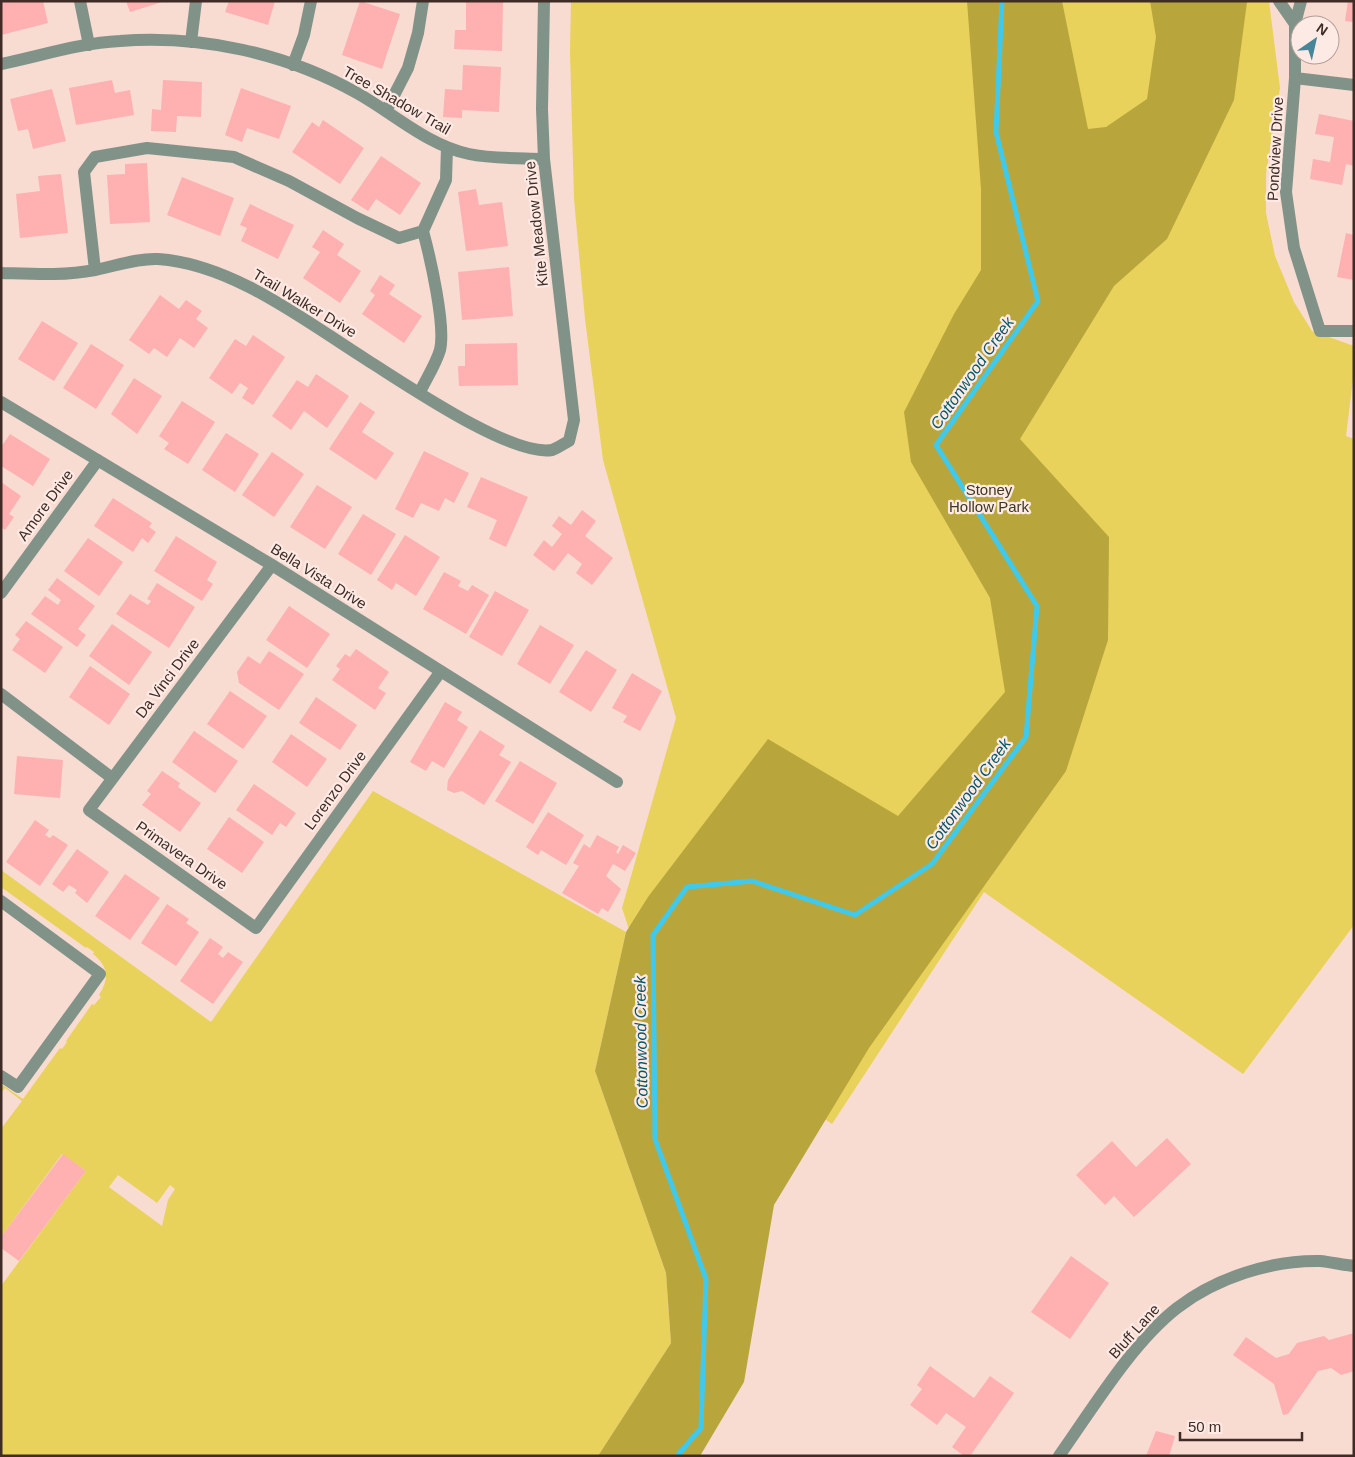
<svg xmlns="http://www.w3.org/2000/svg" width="1355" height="1457" font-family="Helvetica,sans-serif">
	<rect width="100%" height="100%" fill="#f8dbd1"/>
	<path fill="#e8d25b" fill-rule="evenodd" d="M571 1H1269L1280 88 1266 174V213L1275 256 1294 302 1312 331 1354 346V371L1346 436 1354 439V925L1243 1074 984 892 832 1124 653 1002 622 908 676 718 603 460 585 319 574 199 570 52Z
		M373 791 626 932 595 1071 666 1273 671 1343 598 1456H1V1286L86 1171 62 1154 1 1237V1129L22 1101 5 1088 1 1093V1084L23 1099 60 1048 62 1049 67 1042 66 1041 92 1004 94 1005 101 997 99 995C110 978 108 966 93 954L94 952 87 947 86 948 1 887V870L211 1022ZM118 1175 157 1203 170 1185 175 1189 168 1200 162 1226 98 1179 109 1187Z"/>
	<path fill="#b8a63d" d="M967 1H1062L1088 129 1106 127 1147 99 1156 37 1150 1 1247 2 1234 100 1167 239 1114 286 1020 439 1109 537 1108 640 1066 771 869 1048 774 1205 744 1382 700 1456H598L671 1343 666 1273 595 1071 626 932 648 897 768 739 898 816 1005 692 990 598 911 462 904 412 954 314 981 270V189Z"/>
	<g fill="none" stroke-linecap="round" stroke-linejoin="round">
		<path stroke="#3fcaed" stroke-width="5" d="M677 1456 701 1428 706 1279 655 1139 653 935 687 887 752 881 855 915 932 864 1026 737 1037 606 936 445 1038 301 996 132 1002 1"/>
	</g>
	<path fill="#ffb0b0" d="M1 1H43L48 23 1 35Z
		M126 1H162V2L130 12Z
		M229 1H275L268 25 225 12Z
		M360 1 400 14 382 69 342 55Z
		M466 1H503L502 51 454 49 455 30H466Z
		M1348 1H1354V22L1345 21Z
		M463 65 501 67 499 112 462 110V118L443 117 445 89 462 90Z
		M112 80 115 93 130 90 134 115 76 125 69 88Z
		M163 80 202 82 201 117 177 116 176 132 151 131 152 109 161 110Z
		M241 88 291 106 279 139 247 128 242 142 225 135Z
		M52 89 66 141 33 149 28 129 18 131 10 99Z
		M1319 114 1354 121V166L1346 164 1342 185 1310 179 1313 159 1330 162 1334 137 1315 134Z
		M323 120 364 148 340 184 292 152 312 122 319 127Z
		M381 156 421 183 400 215 376 199 368 211 351 200Z
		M147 163 150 222 110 224 107 175 125 174V164Z
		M61 174 68 233 20 238 16 194 40 191 38 176Z
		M182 177 234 198 220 236 167 215Z
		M476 189 479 205 502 202 508 246 466 251 458 192Z
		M250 204 294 225 278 259 241 241 247 228 240 225Z
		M323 230 344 244 337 255 361 271 340 303 303 278 320 252 312 247Z
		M1346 233 1354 235V280L1337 277Z
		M509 267 513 316 462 320 458 272Z
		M380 275 395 285 389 294 422 316 404 343 362 314 375 295 370 291Z
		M160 295 179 309 186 300 202 311 196 319 208 328 194 348 180 338 167 357 154 348 149 354 129 340Z
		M42 321 78 343 54 381 18 359Z
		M253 335 285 357 253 405 242 398 248 388 240 383 232 394 209 378 235 339 246 346Z
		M517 343 518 385 459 386 458 366H465V344Z
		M91 344 124 365 96 409 63 388Z
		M316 374 349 396 327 428 304 411 291 430 272 416 297 380 308 387Z
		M134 378 162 396 137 434 111 414Z
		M182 401 215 422 188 464 164 449 169 443 159 436Z
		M360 402 375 412 362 432 394 453 376 480 329 449Z
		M226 433 259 454 235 492 202 470Z
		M10 434 50 459 33 486 1 466V447Z
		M424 451 469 473 454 503 445 498 439 511 421 503 413 518 395 509Z
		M272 452 304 474 274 517 242 495Z
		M481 477 528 497 506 547 489 539 497 520 467 507Z
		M1 482 21 496 9 514 14 517 5 530 1 527Z
		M317 485 352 507 325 549 290 527Z
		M113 498 152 523 149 527 156 532 148 543 142 538 133 552 94 526Z
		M582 510 596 521 585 536 613 558 592 585 576 573 582 564 568 553 554 571 533 555 544 540 552 547 562 534 552 526 559 516 571 525Z
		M363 514 396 534 371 575 338 554Z
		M405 535 440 557 416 596 396 583 392 590 377 580Z
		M176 536 217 562 207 580 213 584 202 601 154 571Z
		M88 538 123 562 99 596 64 571Z
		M444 572 461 581 458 586 468 591 472 585 489 595 466 634 423 609Z
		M57 578 95 606 78 629 86 635 77 647 31 614 45 596 58 605 61 600 48 590Z
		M157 583 195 607 169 648 116 614 130 594 148 605 151 601 147 599Z
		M495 591 529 610 502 656 469 637Z
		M289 606 330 634 307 668 266 640Z
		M26 621 63 647 45 673 12 650 20 639 15 635Z
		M112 624 152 652 129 685 89 656Z
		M540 625 574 645 550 684 517 664Z
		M356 649 389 672 378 688 386 693 375 710 332 680 340 669 336 666 345 654 350 657Z
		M586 650 617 670 591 712 559 692Z
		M269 651 304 674 279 710 239 683 237 672 248 656 260 664Z
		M90 666 130 694 109 725 69 697Z
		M632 673 662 691 640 731 623 722 627 716 612 708Z
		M230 691 267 716 243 749 207 724Z
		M316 697 357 725 340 750 299 723Z
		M445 702 462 712 457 720 468 727 444 768 432 761 426 771 410 762Z
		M480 730 505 746 499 755 511 762 484 805 462 791 454 793 447 790 448 780Z
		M194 731 238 761 215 793 172 762Z
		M291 734 327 759 307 787 272 762Z
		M17 756 63 760 60 798 14 794Z
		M520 761 557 783 533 824 495 801Z
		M162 771 180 783 178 787 201 803 180 832 142 805 151 794 147 791Z
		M254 784 296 813 286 827 280 823 272 835 236 810Z
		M548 812 584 835 566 865 541 850 538 855 526 847Z
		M229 817 264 842 242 873 207 849Z
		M35 820 49 830 45 835 50 838 53 835 68 845 40 886 6 862Z
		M597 835 619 847 616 852 618 854 623 845 636 853 625 871 613 864 606 876 621 889 608 912 602 908 598 914 562 893 579 866 573 863 584 844 590 848Z
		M77 849 109 872 87 903 75 893 77 890 69 885 63 892 52 884Z
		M125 874 160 898 130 940 95 916Z
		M167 904 189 919 186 923 199 932 176 966 141 943Z
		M210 938 223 947 218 954 223 958 228 952 243 962 213 1004 180 981Z
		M1167 1138 1191 1164 1134 1217 1114 1196 1105 1205 1076 1175 1112 1141 1136 1167Z
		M63 1154 86 1171 19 1261 1 1248V1237Z
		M1071 1256 1109 1283 1070 1339 1031 1312Z
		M1354 1333V1371L1341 1375 1331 1368 1318 1371 1288 1414 1283 1415 1274 1384 1233 1355 1246 1337 1276 1358 1289 1354 1297 1343 1324 1336 1329 1340Z
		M930 1366 974 1398 990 1376 1014 1393 970 1456H964L952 1447 966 1427 946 1413 937 1425 910 1405 922 1389 917 1385Z
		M1156 1431 1175 1436 1169 1456H1146Z"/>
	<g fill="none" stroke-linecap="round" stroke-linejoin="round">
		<path stroke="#819388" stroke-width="12" d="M80 1 89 45
			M1279 1 1295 24
			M1301 1 1295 24V78L1286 192 1294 248 1320 331H1354
			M191 42 196 1
			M1 64C40 56 80 43 120 41 201 35 286 53 357 93 393 113 427 145 469 154 493 159 520 158 544 159
			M293 65 304 35 311 1
			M1295 78 1354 85
			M386 111 408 68 418 33 423 1
			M95 270 84 172 95 157 147 148 234 157 289 181 357 218 399 238 423 231 446 180 447 147
			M1 273C33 274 64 276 95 270 116 266 137 258 158 259 233 264 305 321 367 360 404 383 511 457 552 450 558 448 563 444 569 441L574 420 544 159 542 109 544 1
			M420 392C426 379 436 364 440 350 446 326 430 257 423 231
			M1 402 272 565 617 782
			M272 565 89 810 256 928 441 671
			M1 593 98 460
			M1 694 112 778
			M1 901 100 974 18 1087 1 1076
			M1059 1456C1093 1408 1132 1343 1177 1308 1216 1278 1271 1260 1320 1261 1331 1262 1343 1265 1354 1266"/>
	</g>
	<g text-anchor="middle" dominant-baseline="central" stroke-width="4.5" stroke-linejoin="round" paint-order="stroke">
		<g font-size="15" fill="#3f2c26" stroke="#feeae4">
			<text transform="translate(397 100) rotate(30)">Tree Shadow Trail</text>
			<text transform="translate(1275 149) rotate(-87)">Pondview Drive</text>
			<text transform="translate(536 224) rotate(-96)">Kite Meadow Drive</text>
			<text transform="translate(305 303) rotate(31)">Trail Walker Drive</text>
			<text transform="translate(45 505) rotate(-54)">Amore Drive</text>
			<text transform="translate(319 576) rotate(32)">Bella Vista Drive</text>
			<text transform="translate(167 678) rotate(-53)">Da Vinci Drive</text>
			<text transform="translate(335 790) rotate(-54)">Lorenzo Drive</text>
			<text transform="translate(182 855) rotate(35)">Primavera Drive</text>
			<text transform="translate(1134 1331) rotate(-48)">Bluff Lane</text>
		</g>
		<g font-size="15" fill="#3d3922" stroke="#feeae4">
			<text x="989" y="489">Stoney<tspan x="989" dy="17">Hollow Park</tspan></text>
		</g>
		<g font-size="16" font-style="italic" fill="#065769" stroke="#feeae4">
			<text transform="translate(972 373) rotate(-55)">Cottonwood Creek</text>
			<text transform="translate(968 794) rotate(-54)">Cottonwood Creek</text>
			<text transform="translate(641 1042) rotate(-91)">Cottonwood Creek</text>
		</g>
	</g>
	<rect width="1355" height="1457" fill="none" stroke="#3f2c26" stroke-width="5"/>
	<g transform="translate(1315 40) rotate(34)"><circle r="24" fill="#feeae4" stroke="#b29e98"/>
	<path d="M0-4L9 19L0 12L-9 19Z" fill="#458699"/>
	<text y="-8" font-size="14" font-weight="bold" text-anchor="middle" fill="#3f2c26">N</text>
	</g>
	<path d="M1180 1432v8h122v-8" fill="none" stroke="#3f2c26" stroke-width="2.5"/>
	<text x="1188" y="1432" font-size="15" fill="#3f2c26" stroke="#feeae4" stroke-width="4" paint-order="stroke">50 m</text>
</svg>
